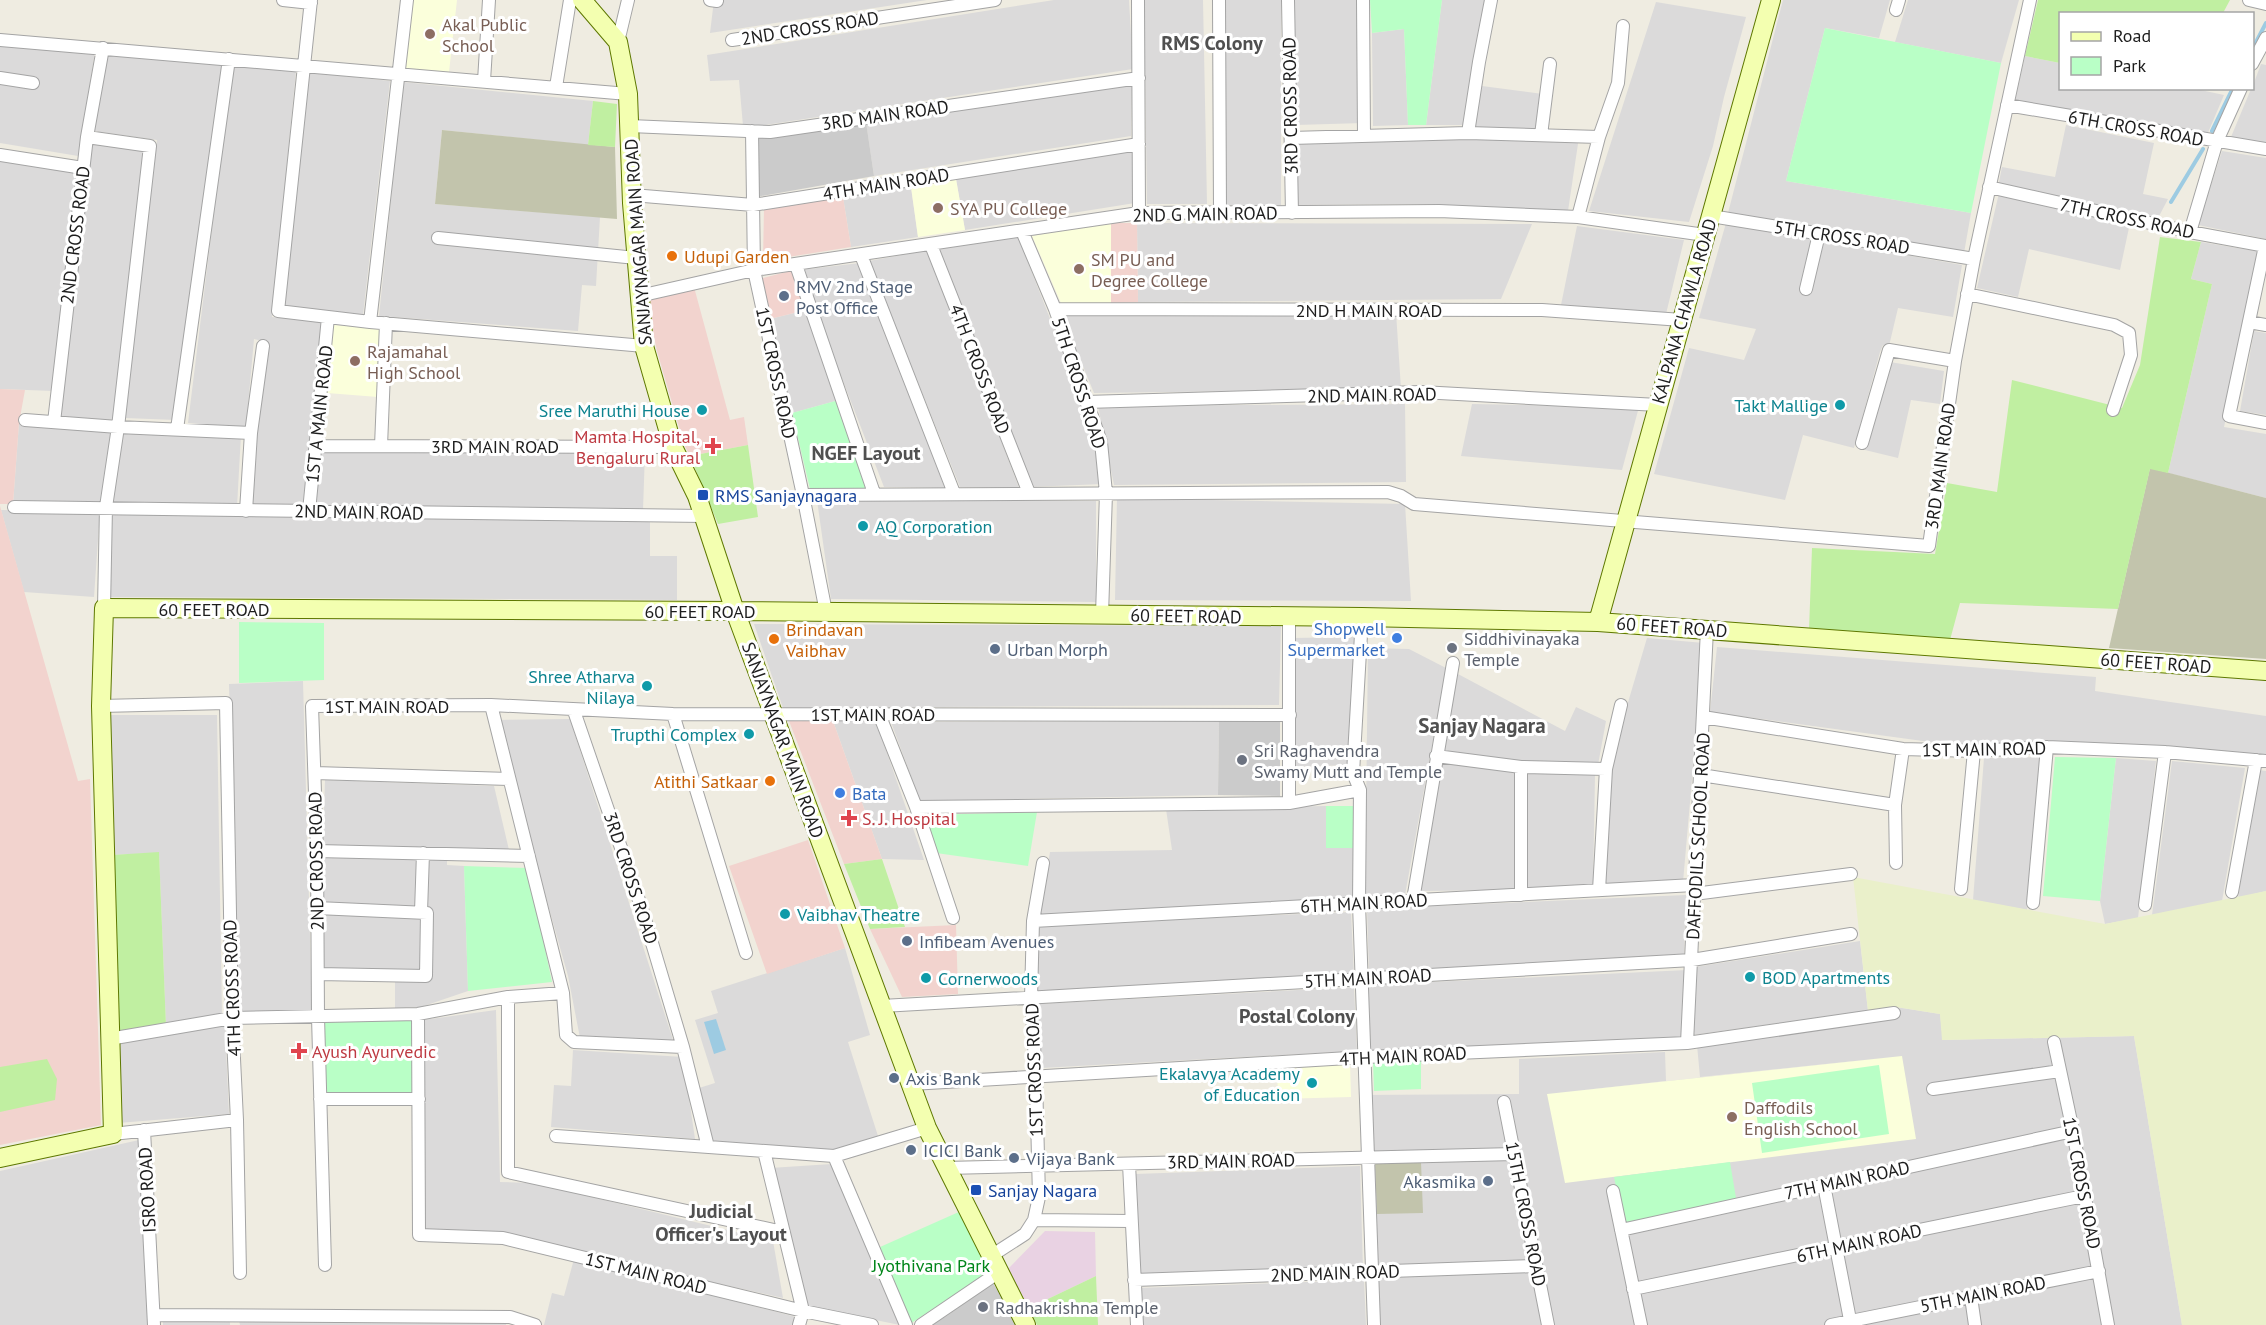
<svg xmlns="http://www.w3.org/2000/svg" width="2266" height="1325" font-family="'PT Sans',sans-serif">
	<rect width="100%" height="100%" fill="#efece1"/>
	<path fill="#dbdada" d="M714 0H927L710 33Z
		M1054 0H1129L1133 69 752 127 743 126 739 80 710 81 707 55Z
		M1144 0H1203L1207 204H1147Z
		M1223 0H1281V205H1225Z
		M1292 0H1359L1363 123 1296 125Z
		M1442 0H1487L1465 125H1426Z
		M1783 0H1890L1879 38 1825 28 1786 181 1971 213 1964 253 1728 213Z
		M1908 0H2019L2001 63 1895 42Z
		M1656 2 1746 17 1724 97 1713 146 1689 222 1589 211Z
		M1404 29 1408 125 1373 126 1372 33Z
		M0 44 95 52 78 156 0 143Z
		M107 54 224 63 176 420 125 418 157 140 94 131Z
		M2025 56 2060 63V88H2191L2224 95 2207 135 2015 100Z
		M2261 64 2266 65V143L2231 137 2251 89 2252 88Z
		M232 66 296 71 272 317 322 322 306 508 249 506 266 342 254 339 246 428 188 423Z
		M308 72 390 81 363 315 282 305Z
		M403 82 593 101 588 145 442 130 435 204 600 217 596 286 582 285 578 331 379 316Z
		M1132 82 1131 136 874 176 866 123Z
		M1482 86 1543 94 1538 131 1474 128Z
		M2066 125 2154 143 2143 194 2168 199 2157 220 1998 187 2002 167 2055 177Z
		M1579 137 1568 211 1424 204 1296 205V141Z
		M91 143 146 149 115 420 60 417Z
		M1133 150 1135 203 965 230 956 179Z
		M2222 151 2266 158V239L2198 225Z
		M0 158 79 170 54 391 0 389Z
		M911 187 918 237 851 247 843 197Z
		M1999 193 2130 223 2120 270 2029 249 2018 297 1977 288Z
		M1137 223 1532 224 1501 299 1138 302Z
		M1726 223 1962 265 1953 317 1898 308 1889 346 1883 345 1880 352 1854 448 1803 435 1785 500 1654 474 1689 348 1744 360 1756 329 1699 318Z
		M1577 226 1684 240 1666 314 1561 305Z
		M1018 237 1084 405 1103 484 1029 487 937 249Z
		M2201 242 2262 252 2224 427 2266 434V498L2168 473 2212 284 2191 279Z
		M929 250 1019 488 960 487 869 261Z
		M860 263 946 488 884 487 800 270Z
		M806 310 839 400 792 413 770 319Z
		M1396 312 1401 389 1094 393 1061 313Z
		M2254 331 2266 333V415L2240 411Z
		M1890 362 1944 371 1940 404 1911 400 1898 458 1865 450Z
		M1405 404 1406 482 1114 485 1098 406Z
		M1472 404 1639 407 1622 470 1461 456Z
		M19 423 113 430 100 503 13 504Z
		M123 429 241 435 237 507 111 502Z
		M321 451 645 452 643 510 314 507Z
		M1117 498 1405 504 1411 601 1115 600Z
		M817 500 1096 501V602L831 599Z
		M1 510 100 511 94 597 24 592Z
		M110 511 650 520V556H677V600L108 597Z
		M754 624 1281 626 1279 705 783 708Z
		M1354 637 1349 765 1293 767 1292 638Z
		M1647 638 1704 643 1683 882 1602 886 1609 767Z
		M1717 647 2096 677 2095 691 2266 716V759L1967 747 1710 712Z
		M1368 648 1409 649 1446 668 1405 895 1365 898Z
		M1458 674 1565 731 1576 707 1606 721 1598 765 1520 764 1443 751Z
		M303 681 312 1010 238 1012 229 684Z
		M110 715H217L222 1017 166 1026 159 853 112 855Z
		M570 719 674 1043 580 1038 568 976 496 720Z
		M833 721H876L924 860 882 859Z
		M1219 721 1218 795 920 801 891 722Z
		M2040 757 2027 910 1973 900 1984 758Z
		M2116 758 2156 761 2138 918 2105 924 2100 901Z
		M2172 761 2245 768 2222 901 2152 915Z
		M1441 763 1518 771 1516 890 1420 891Z
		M2258 770 2266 771V891L2238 898Z
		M1526 772 1595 774 1593 888 1527 890Z
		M325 780 494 786 509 850 323 845Z
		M1326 806V847L1358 848V897L1039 918 1050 852 1172 850 1166 809Z
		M321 856 420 858 418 908 320 905Z
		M423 856H447V865L464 866 468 991 421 1007 395 1008V977H428L423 911Z
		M1686 895 1684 958 1369 974 1367 909Z
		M1351 912 1354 976 1036 991 1037 925Z
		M323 914 423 915V970L322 969Z
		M1860 941 1868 1011 1693 1035 1695 967Z
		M845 948 870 1035 848 1042 878 1136 834 1151 714 1143 699 1088 715 1083 695 1020 718 1013 711 991Z
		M1687 970 1684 1040 1371 1052 1368 985Z
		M1354 987 1357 1051 1041 1068 1037 1004Z
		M1896 1007 1940 1014 1943 1040 2134 1036 2182 1325H1369L1361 1095 1519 1094V1059L1665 1052 1666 1081 1548 1094 1902 1056 1700 1077 1697 1045 1897 1017Z
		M496 1010 500 1182 534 1183 773 1241 783 1298 504 1236 425 1232 423 1020Z
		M225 1026 229 1114 118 1123 115 1043Z
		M573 1050 683 1057 695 1139 551 1127 554 1085 571 1086Z
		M139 1140 149 1325H0V1171Z
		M832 1164 900 1325 806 1306 770 1168Z
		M1360 1166 1363 1270 1138 1278 1135 1174Z
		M574 1259 796 1317 794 1325H544L552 1293 564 1296Z
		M1364 1280 1366 1325H1139L1138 1288Z
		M506 1320V1325H240L239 1321Z
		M163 1322H230V1325H163Z"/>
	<path fill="#f2d3ce" d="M843 197 851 247 763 261 764 209Z
		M1111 223H1137L1138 302 1111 303Z
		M794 270 806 310 770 319 759 279Z
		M694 287 730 420 744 417 748 445 690 456 684 444 657 351 646 299Z
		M0 389 25 390 19 423 13 504H0Z
		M0 506 78 781 90 779 101 1125 0 1145Z
		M789 721H833L882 859 844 864Z
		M808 840 845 948 767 974 729 866Z
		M956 925 958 994 902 997 870 929Z"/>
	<path fill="#e9d2e3" d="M1045 1231 1095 1232 1096 1276 1029 1308 1008 1269Z"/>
	<path fill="#fbffdb" d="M411 0H457L449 72 404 68Z
		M956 179 965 230 918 237 911 187Z
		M1111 223V303H1061L1032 236Z
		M333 325 384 329 378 397 327 393Z
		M1902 1056 1916 1139 1565 1183 1547 1094Z
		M1350 1064 1351 1097 1278 1099 1277 1066Z"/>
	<path fill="#cbcbcb" d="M866 122 874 176 756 197 755 138Z
		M1219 721 1280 722V796L1218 795Z
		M993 1283 1018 1325H932L948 1315Z"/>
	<path fill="#c2c4ac" d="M442 130 615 147 617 219 435 204Z
		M2150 468 2266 498V659L2109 648Z
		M1421 1162 1423 1213 1377 1214 1375 1164Z"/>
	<path fill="#eaf0ca" d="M1853 877 2105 924 2266 891V1325H2182L2134 1036 1942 1040 1940 1014 1896 1007 1868 1011Z"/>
	<path fill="#c0efa1" d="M2038 0H2230L2223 13 2060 14V63L2025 56Z
		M593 101 617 104 615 147 588 145Z
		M2160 237 2201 242 2191 279 2212 284 2168 473 2150 469 2118 609 1960 603 1950 640 1809 630 1812 548 1935 554 1947 483 1997 492 2012 380 2122 408 2140 365Z
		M748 445 758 517 718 524 690 456Z
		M159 852 166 1026 117 1032 112 855Z
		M882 859 905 927 870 929 844 864Z
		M47 1059 57 1079 55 1100 0 1112V1067Z
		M1096 1276 1098 1325H1037L1029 1308Z"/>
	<path fill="#b9ffc6" d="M1370 0H1442L1426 125H1408L1404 29 1372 33Z
		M1825 28 2001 63 1971 213 1786 181Z
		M839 400 868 488 810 489 792 413Z
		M239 622 324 623V680L239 683Z
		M2055 757 2116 758 2100 901 2043 896Z
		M1326 806H1358V848H1326Z
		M1037 812 1028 866 936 853 926 815Z
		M464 866 528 868 552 982 468 991Z
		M414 1020 415 1095 324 1096 323 1021Z
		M1421 1059V1089L1374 1091 1373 1060Z
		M1879 1065 1889 1134 1762 1153 1752 1083Z
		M1730 1162 1736 1198 1623 1224 1614 1177Z
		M961 1211 988 1272 910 1324 880 1247Z"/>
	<path fill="#9dcbe2" d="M716 1019 726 1050 714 1054 704 1022Z"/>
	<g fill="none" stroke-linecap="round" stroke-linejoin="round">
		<path stroke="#9dcbe2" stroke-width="4" d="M2252 50 2266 23
			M2212 131 2233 88
			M2171 202 2203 149"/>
		<defs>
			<path id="street" d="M283 0 311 3
				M311 0 278 311 370 322 644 346
				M710 0 717 1
				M1138 0 1139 213
				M1219 0 1220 212
				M1288 0 1292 213
				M1363 0 1364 136
				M2249 0 2266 4
				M1896 10 1899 0
				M0 40 628 94
				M732 40 995 0
				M618 42 628 0
				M2252 64 2266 38
				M0 78 33 83
				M484 81 489 0
				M556 87 570 0
				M2007 105 2266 149
				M630 126 770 132 1139 78
				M752 131 754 270 803 495 826 612
				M1468 133 1479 62 1491 0
				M1541 135 1550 64
				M87 137 150 146 118 427 106 507 104 608
				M1291 138 1468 133 1599 137
				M0 155 83 168
				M1989 187 2190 232 2266 246
				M632 195 753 205 1139 144
				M1711 216 1974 259
				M1578 217 1599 137 1618 83 1623 26
				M1022 231 1055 309 1101 442 1106 493 1102 615
				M2190 232 2217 141 2241 88
				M438 238 636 258
				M931 245 1029 493
				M2265 246 2229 416 2266 423
				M861 255 954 493
				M796 265 874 493
				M1806 289 1819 234
				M1967 294 2114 325 2129 333 2131 355 2113 410
				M639 296 754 270 1139 213 1439 211 1578 217 1705 235
				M1055 309 1542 310 1682 320
				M370 322 407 0
				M2249 322 2266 325
				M1086 402 1421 392 1658 405
				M25 420 118 427 251 433
				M54 422 87 137 103 48
				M177 429 229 59
				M1862 443 1889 350 1955 361
				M316 446 673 447
				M381 446 386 323
				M803 495 1388 492 1401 496 1414 504 1929 546 1955 361 1974 259 2030 0
				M14 507 704 516
				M246 511 251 433 263 346
				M309 511 328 317
				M1362 617 1353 773 1360 790 1359 904 1374 1325
				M491 705 563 993
				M101 706 226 703 232 1018 237 1120 240 1273
				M574 711 641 906 683 1047 708 1147
				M673 714 746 953
				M879 714 916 807 953 918
				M1703 717 1903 749 1974 751 2047 747 2165 752 2266 761
				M1436 756 1521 767 1606 769
				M315 773 509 779
				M1701 775 1895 805
				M1289 803V617
				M916 807 1289 803 1360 790
				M317 851 529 856
				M1896 863 1895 805 1903 749
				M1961 889 1974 751
				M1599 890 1606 769 1621 705
				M2232 892 2256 760
				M1694 894 1851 874
				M1521 895V767
				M1413 900 1453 663
				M2033 903 2047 747
				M2145 905 2165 752
				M317 908 427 913 426 976 318 974
				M421 912 423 853
				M1033 921 1694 885
				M508 997V1172L783 1232
				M882 1006 1692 960 1851 934
				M418 1014 419 1235 503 1238 803 1311 872 1325
				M109 1039 232 1018 418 1014 508 997 563 993 566 1035 574 1042 683 1047
				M2054 1042 2073 1131 2108 1325
				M1687 1043 1707 629
				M911 1084 1365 1057 1687 1043 1894 1013
				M1933 1089 2060 1071
				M320 1099H419
				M1504 1102 1548 1325
				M144 1130 154 1325
				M113 1134 237 1120
				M556 1136 834 1156 927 1128
				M764 1151 803 1311 799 1325
				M834 1156 906 1325
				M1129 1164 1137 1325
				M947 1168 1514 1154
				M1824 1185 1851 1325
				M1613 1191 1641 1325
				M1034 1220 1131 1221
				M1621 1230 2073 1131
				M991 1256 1025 1234 1034 1220 1039 1197 1036 1077 1031 998 1033 921 1043 863
				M325 1265 318 1017 317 851 312 706 491 705 673 714 1290 715
				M1134 1280 1536 1266
				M1633 1289 2084 1196
				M1971 1297 1975 1325
				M154 1315 510 1317 535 1325
				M921 1325 999 1272
				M1831 1325 2099 1271"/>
			<path id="secondary" d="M582 0 618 42 628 94 632 203 644 346 673 447 697 496 735 611 927 1128 1026 1325
				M1598 622 1771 0
				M0 1158 113 1134 101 706 104 608 735 611 1362 617 1598 622 2266 671"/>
		</defs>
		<use href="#street" stroke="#a4a4a4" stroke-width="14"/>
		<use href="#secondary" stroke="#5e7800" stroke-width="20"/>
		<use href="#street" stroke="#fff" stroke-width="12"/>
		<use href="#secondary" stroke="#f3ffb0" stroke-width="18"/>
	</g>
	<g fill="#8d6e63" stroke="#fff" stroke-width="2">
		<circle cx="430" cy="34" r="6"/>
		<circle cx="938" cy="208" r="6"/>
		<circle cx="1079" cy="269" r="6"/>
		<circle cx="355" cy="361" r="6"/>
		<circle cx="1732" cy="1117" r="6"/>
	</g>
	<g fill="#e8710a" stroke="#fff" stroke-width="2">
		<circle cx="672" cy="256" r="6"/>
		<circle cx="774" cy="639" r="6"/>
		<circle cx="770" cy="781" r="6"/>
	</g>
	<g fill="#5c6f8a" stroke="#fff" stroke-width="2">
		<circle cx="784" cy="296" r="6"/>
		<circle cx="995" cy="649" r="6"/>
		<circle cx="907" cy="941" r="6"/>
		<circle cx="894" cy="1078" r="6"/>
		<circle cx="911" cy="1150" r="6"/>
		<circle cx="1014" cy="1158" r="6"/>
		<circle cx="1488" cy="1181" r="6"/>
	</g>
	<g fill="#0f9aa8" stroke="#fff" stroke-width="2">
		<circle cx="1840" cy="405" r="6"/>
		<circle cx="702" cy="410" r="6"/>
		<circle cx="863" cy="526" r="6"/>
		<circle cx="647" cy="686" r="6"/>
		<circle cx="749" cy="734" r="6"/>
		<circle cx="785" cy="914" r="6"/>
		<circle cx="1750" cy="977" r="6"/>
		<circle cx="926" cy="978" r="6"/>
		<circle cx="1312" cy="1083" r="6"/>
	</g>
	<g fill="#e0444e" stroke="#fff" stroke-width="2">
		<path d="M710 437h6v6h6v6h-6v6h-6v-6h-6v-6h6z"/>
		<path d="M846 809h6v6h6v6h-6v6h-6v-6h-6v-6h6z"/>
		<path d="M296 1042h6v6h6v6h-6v6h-6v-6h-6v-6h6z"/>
	</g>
	<g fill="#1a4fb4" stroke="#fff" stroke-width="2">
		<rect x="697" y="489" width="12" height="12" rx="3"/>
		<rect x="970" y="1184" width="12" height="12" rx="3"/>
	</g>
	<g fill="#3f7fe0" stroke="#fff" stroke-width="2">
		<circle cx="1397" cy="638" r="6"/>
		<circle cx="840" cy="793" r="6"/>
	</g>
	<g fill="#6b7280" stroke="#fff" stroke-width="2">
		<circle cx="1452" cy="648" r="6"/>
		<circle cx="1242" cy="760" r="6"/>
		<circle cx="983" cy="1307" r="6"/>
	</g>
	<g text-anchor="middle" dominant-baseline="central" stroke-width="6" stroke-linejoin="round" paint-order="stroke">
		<g font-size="18" fill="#785e54" stroke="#fff" text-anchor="start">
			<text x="442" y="24">Akal Public<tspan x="442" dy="21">School</tspan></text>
			<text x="950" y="208">SYA PU College</text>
			<text x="1091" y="259">SM PU and<tspan x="1091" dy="21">Degree College</tspan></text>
			<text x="367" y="351">Rajamahal<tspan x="367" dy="21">High School</tspan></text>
			<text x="1744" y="1107">Daffodils<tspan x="1744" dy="21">English School</tspan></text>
		</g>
		<g font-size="18" fill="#1d1d1d" stroke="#fff">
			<text transform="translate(810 28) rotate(-9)">2ND CROSS ROAD</text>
			<text transform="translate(1290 106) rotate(-91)">3RD CROSS ROAD</text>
			<text transform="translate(885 115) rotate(-8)">3RD MAIN ROAD</text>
			<text transform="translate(2136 128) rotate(10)">6TH CROSS ROAD</text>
			<text transform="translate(886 184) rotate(-9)">4TH MAIN ROAD</text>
			<text transform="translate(1205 214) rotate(-1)">2ND G MAIN ROAD</text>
			<text transform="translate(2127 218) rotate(12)">7TH CROSS ROAD</text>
			<text transform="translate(75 235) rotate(-83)">2ND CROSS ROAD</text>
			<text transform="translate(1842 237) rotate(9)">5TH CROSS ROAD</text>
			<text transform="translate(638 242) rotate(-94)">SANJAYNAGAR MAIN ROAD</text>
			<text x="1369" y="310">2ND H MAIN ROAD</text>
			<text transform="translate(1684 311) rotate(-74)">KALPANA CHAWLA ROAD</text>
			<text transform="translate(980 369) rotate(69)">4TH CROSS ROAD</text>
			<text transform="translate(776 373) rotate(78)">1ST CROSS ROAD</text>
			<text transform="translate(1079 383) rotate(72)">5TH CROSS ROAD</text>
			<text transform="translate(1372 395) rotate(-1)">2ND MAIN ROAD</text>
			<text transform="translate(319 414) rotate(-84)">1ST A MAIN ROAD</text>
			<text x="495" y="446">3RD MAIN ROAD</text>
			<text transform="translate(1940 466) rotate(-82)">3RD MAIN ROAD</text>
			<text transform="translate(359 512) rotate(1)">2ND MAIN ROAD</text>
			<text x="214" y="609">60 FEET ROAD</text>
			<text x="700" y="611">60 FEET ROAD</text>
			<text transform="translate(1186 616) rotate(1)">60 FEET ROAD</text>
			<text transform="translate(1672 627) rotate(4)">60 FEET ROAD</text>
			<text transform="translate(2156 663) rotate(4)">60 FEET ROAD</text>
			<text x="387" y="706">1ST MAIN ROAD</text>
			<text x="873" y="714">1ST MAIN ROAD</text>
			<text transform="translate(783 740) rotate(70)">SANJAYNAGAR MAIN ROAD</text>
			<text transform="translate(1984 749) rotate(-1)">1ST MAIN ROAD</text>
			<text transform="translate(1698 836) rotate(-87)">DAFFODILS SCHOOL ROAD</text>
			<text transform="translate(316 861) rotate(-91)">2ND CROSS ROAD</text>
			<text transform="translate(631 878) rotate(72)">3RD CROSS ROAD</text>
			<text transform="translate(1364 903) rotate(-3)">6TH MAIN ROAD</text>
			<text transform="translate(1368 978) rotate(-3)">5TH MAIN ROAD</text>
			<text transform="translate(232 988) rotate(-92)">4TH CROSS ROAD</text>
			<text transform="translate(1403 1056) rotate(-3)">4TH MAIN ROAD</text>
			<text transform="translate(1034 1070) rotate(-92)">1ST CROSS ROAD</text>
			<text transform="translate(1231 1161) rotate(-1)">3RD MAIN ROAD</text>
			<text transform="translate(1847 1180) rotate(-12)">7TH MAIN ROAD</text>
			<text transform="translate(2082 1183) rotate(79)">1ST CROSS ROAD</text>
			<text transform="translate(147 1190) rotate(-93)">ISRO ROAD</text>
			<text transform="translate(1526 1214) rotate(79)">15TH CROSS ROAD</text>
			<text transform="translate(1859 1243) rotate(-12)">6TH MAIN ROAD</text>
			<text transform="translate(646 1273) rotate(14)">1ST MAIN ROAD</text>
			<text transform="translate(1335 1273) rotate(-2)">2ND MAIN ROAD</text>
			<text transform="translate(1983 1294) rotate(-11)">5TH MAIN ROAD</text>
		</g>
		<g font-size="18" fill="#c56008" stroke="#fff" text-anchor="start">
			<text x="684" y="256">Udupi Garden</text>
			<text x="786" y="629">Brindavan<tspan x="786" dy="21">Vaibhav</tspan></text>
			<text x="758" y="781" text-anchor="end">Atithi Satkaar</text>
		</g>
		<g font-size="18" fill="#4e5e75" stroke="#fff" text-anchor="start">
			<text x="796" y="286">RMV 2nd Stage<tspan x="796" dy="21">Post Office</tspan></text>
			<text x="1007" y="649">Urban Morph</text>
			<text x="919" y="941">Infibeam Avenues</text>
			<text x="906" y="1078">Axis Bank</text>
			<text x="923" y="1150">ICICI Bank</text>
			<text x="1026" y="1158">Vijaya Bank</text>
			<text x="1476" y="1181" text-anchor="end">Akasmika</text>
		</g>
		<g font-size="18" fill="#0d838f" stroke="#fff" text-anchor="end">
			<text x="1828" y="405">Takt Mallige</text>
			<text x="690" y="410">Sree Maruthi House</text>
			<text x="875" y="526" text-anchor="start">AQ Corporation</text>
			<text x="635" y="676">Shree Atharva<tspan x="635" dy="21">Nilaya</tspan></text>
			<text x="737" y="734">Trupthi Complex</text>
			<text x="797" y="914" text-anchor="start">Vaibhav Theatre</text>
			<text x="1762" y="977" text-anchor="start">BOD Apartments</text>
			<text x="938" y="978" text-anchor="start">Cornerwoods</text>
			<text x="1300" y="1073">Ekalavya Academy<tspan x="1300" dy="21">of Education</tspan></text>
		</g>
		<g font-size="18" fill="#be3a42" stroke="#fff" text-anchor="start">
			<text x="700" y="436" text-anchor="end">Mamta Hospital,<tspan x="700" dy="21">Bengaluru Rural</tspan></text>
			<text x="862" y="818">S. J. Hospital</text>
			<text x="312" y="1051">Ayush Ayurvedic</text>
		</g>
		<g font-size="18" fill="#164399" stroke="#fff" text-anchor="start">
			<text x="715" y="495">RMS Sanjaynagara</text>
			<text x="988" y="1190">Sanjay Nagara</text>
		</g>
		<g font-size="18" fill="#366cbe" stroke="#fff" text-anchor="end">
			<text x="1385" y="628">Shopwell<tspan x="1385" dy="21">Supermarket</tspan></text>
			<text x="852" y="793" text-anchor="start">Bata</text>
		</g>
		<g font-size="18" fill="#5b616d" stroke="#fff" text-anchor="start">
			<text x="1464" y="638">Siddhivinayaka<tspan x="1464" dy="21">Temple</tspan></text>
			<text x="1254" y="750">Sri Raghavendra<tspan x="1254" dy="21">Swamy Mutt and Temple</tspan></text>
			<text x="995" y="1307">Radhakrishna Temple</text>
		</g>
		<g font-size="18" fill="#008519" stroke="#fff">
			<text x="931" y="1265">Jyothivana Park</text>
		</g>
		<g font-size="20" font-weight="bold" fill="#505050" stroke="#fff">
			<text x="1212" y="43">RMS Colony</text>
			<text x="866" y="453">NGEF Layout</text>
			<text x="1297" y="1016">Postal Colony</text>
			<text x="721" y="1211">Judicial<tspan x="721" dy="23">Officer's Layout</tspan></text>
		</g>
		<g font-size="21" font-weight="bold" fill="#505050" stroke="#fff">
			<text x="1482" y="725">Sanjay Nagara</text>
		</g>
	</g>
	<rect x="2059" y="12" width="195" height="78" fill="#ffffff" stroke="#a5a5a5" stroke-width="1.5"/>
	<rect x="2071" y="32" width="30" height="9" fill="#f3ffb0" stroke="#a5a5a5" stroke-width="1.5"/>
	<text x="2113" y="42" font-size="18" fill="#1d1d1d">Road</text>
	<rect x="2071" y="57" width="30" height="18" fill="#b9ffc6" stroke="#a5a5a5" stroke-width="1.5"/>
	<text x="2113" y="72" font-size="18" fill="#1d1d1d">Park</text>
</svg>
